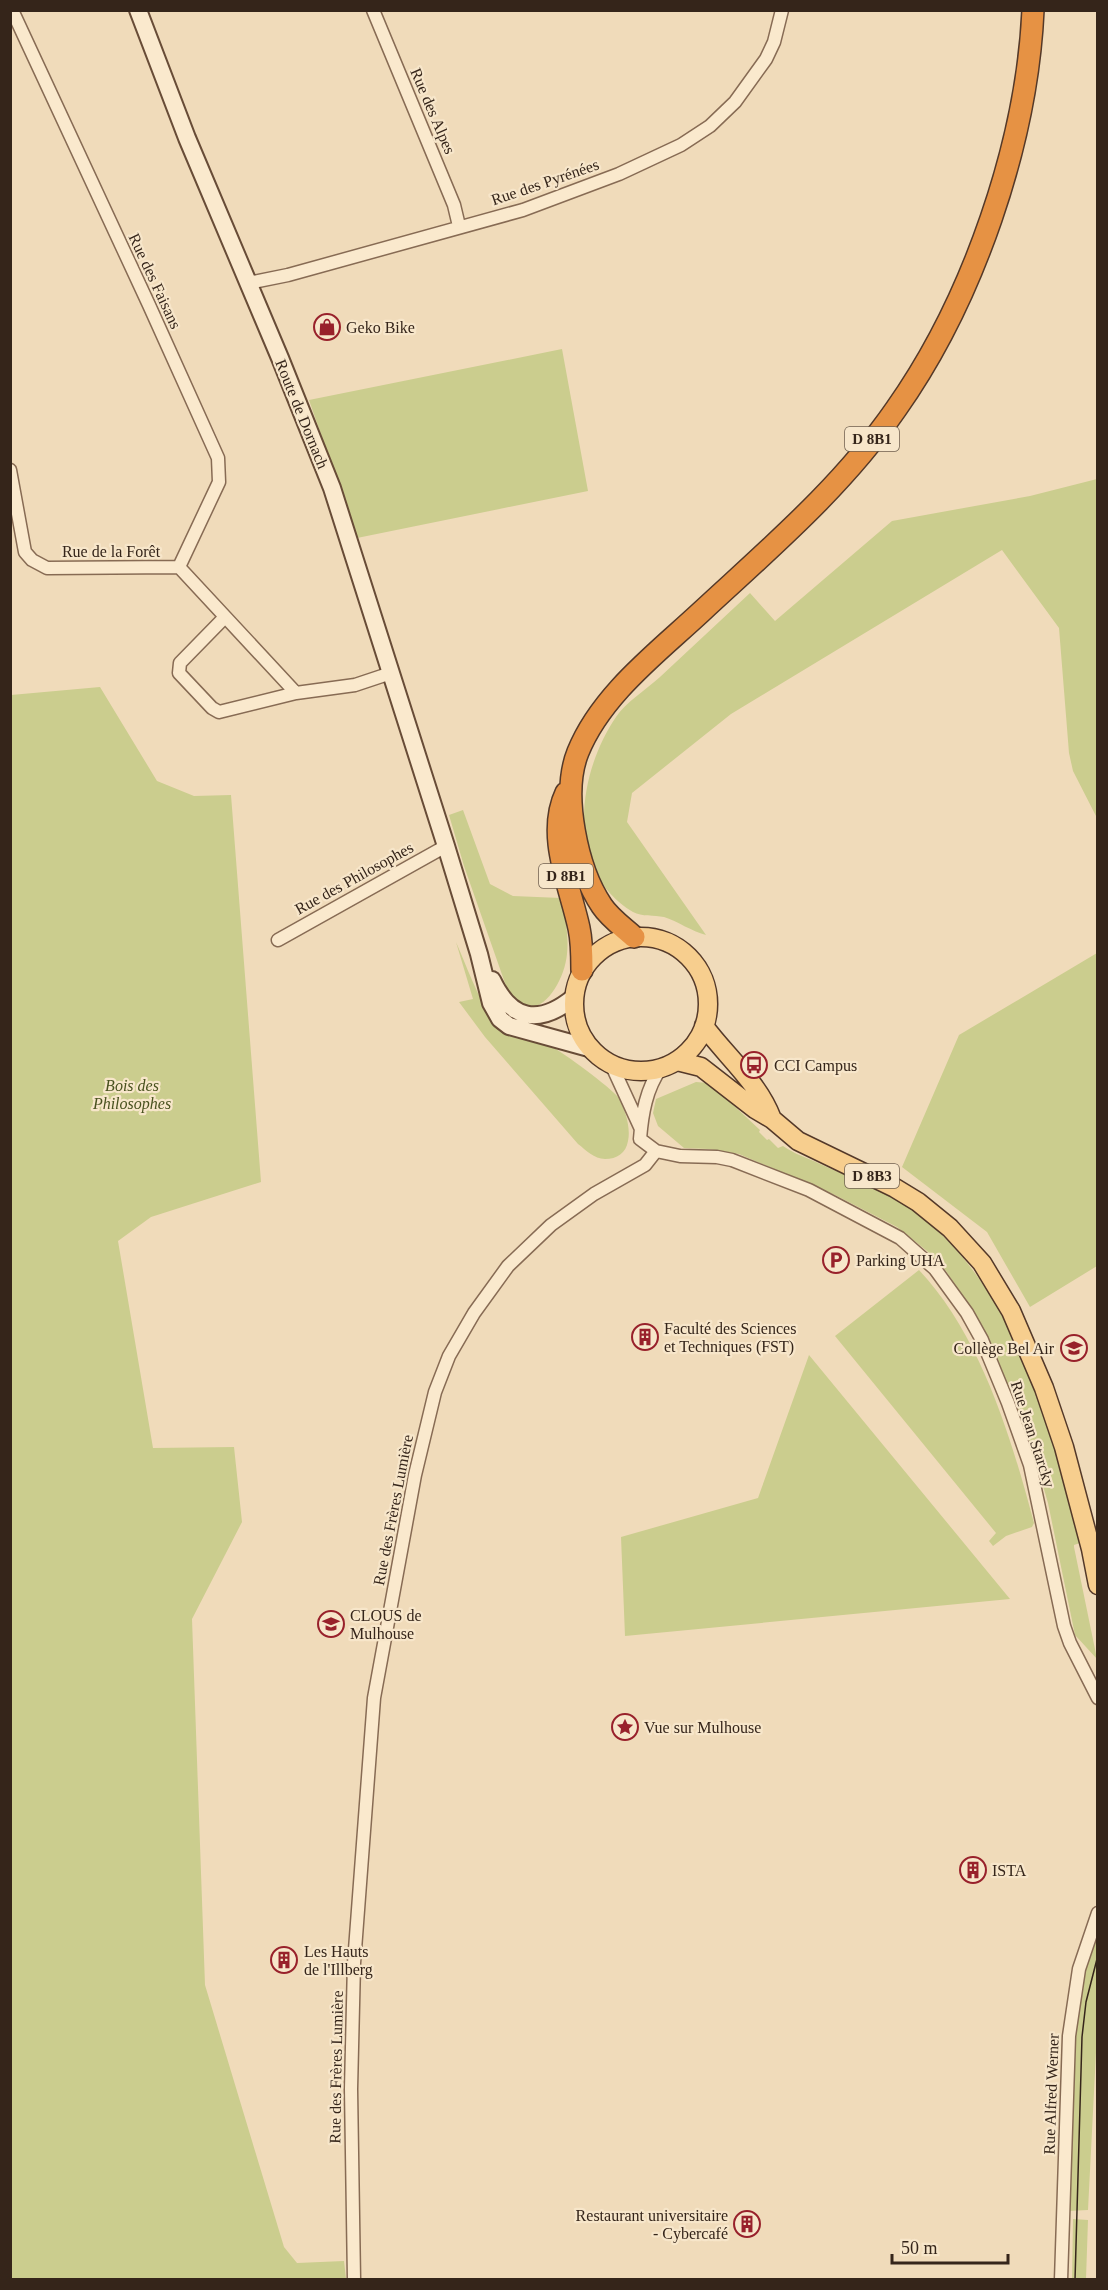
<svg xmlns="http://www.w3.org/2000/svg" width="1108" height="2290" font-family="'Times New Roman',serif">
	<rect width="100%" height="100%" fill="#f0dbba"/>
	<path fill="#cbcd8e" d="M562 349 588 491 357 538 309 400Z
		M1097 479V818L1073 771 1069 753 1059 628 1002 550 731 714 632 793 627 822 706 935C691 931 679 922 664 917 654 915 642 917 633 912 564 871 577 774 616 717 625 703 647 689 660 677 690 649 720 621 750 593L775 621 892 521 1030 496Z
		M100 687 157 781 194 796 231 795 261 1182 151 1217 118 1241 153 1448 234 1447 242 1522 192 1619 205 1985 284 2247 297 2263 344 2261 346 2279H11V695Z
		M463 810 490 884 513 896 561 898C565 916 569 935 567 954 564 987 531 1035 506 986L464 866 449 815Z
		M456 942C468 969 482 1012 504 1031 518 1041 537 1041 552 1047 563 1052 611 1088 618 1097 625 1108 631 1128 628 1141 626 1153 617 1159 605 1159 594 1159 586 1150 578 1144L485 1037 459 1002 473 999Z
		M1097 953V1266L1030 1307 987 1232 902 1167 959 1035Z
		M696 1082 708 1083 716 1089 760 1130 759 1132 767 1140 769 1139 778 1148 783 1146C794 1154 808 1158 820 1164 849 1177 879 1188 906 1206 1014 1278 1050 1425 1080 1543L1074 1545V1547L1097 1659 1075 1635 1048 1503 1037 1465 1018 1409 981 1324 946 1271 927 1251 897 1227 835 1195 739 1154 708 1149 684 1148 658 1126 653 1113 656 1099Z
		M919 1270C981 1336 1011 1437 1034 1523L1032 1527 1006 1536 993 1546 989 1541 996 1533 835 1336Z
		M809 1355 1010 1599 625 1636 621 1537 758 1498Z
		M1097 1929 1098 2013 1088 2210 1068 2211C1072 2117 1067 2019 1097 1929Z
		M1073 2219 1088 2220 1086 2279H1072Z"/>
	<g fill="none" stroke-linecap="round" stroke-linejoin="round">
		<defs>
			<path id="street" d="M12 10 149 305 218 458 219 482 179 567
				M373 10 454 205 459 226
				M248 283 288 275 523 210 619 174 681 145 710 126 735 102 766 59 774 42 782 10
				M10 470 25 552 32 560 47 568 179 567
				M179 567 296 693
				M224 618 180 663 179 673 212 708 219 712 296 693 355 685 391 673
				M278 940 446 846
				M612 1066 641 1129
				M656 1151 680 1156 717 1157 732 1160 809 1190 900 1238 935 1269 967 1313 982 1340 1008 1403 1030 1465 1064 1626 1070 1643 1098 1698
				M354 2280 351 2089 354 1963 374 1698 415 1475 435 1392 449 1356 474 1313 508 1266 551 1225 594 1194 645 1165 656 1151 640 1139C642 1114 646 1089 661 1068
				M1061 2280 1069 2036 1079 1969 1098 1913"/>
			<path id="secondary" d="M138 10 187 138 280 358 332 488 446 846 479 954 491 1003 500 1019 509 1026 589 1048
				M492 980C511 1020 538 1026 573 998"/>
			<path id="primary" d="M574 1004a67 67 0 1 1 134 0a67 67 0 1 1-134 0Z
				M704 1026C727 1057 758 1082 772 1119
				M677 1061 701 1067 755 1109 772 1119 798 1141 895 1188 918 1202 950 1228 982 1263 1011 1311 1044 1388 1064 1447 1091 1549 1098 1585"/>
			<path id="highway" d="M566 793C546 835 570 886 579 928 582 942 582 956 582 970
				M634 937C623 927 610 918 602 906 577 869 561 794 578 752 601 695 657 653 701 612 770 548 842 487 896 409 973 300 1027 143 1033 10"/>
		</defs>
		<use href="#street" stroke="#876b54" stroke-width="15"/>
		<use href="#secondary" stroke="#684c37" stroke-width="20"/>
		<use href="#primary" stroke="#543929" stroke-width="21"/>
		<use href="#highway" stroke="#543929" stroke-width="24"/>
		<use href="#street" stroke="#fae9cd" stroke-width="12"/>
		<use href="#secondary" stroke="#fae9cd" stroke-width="16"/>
		<use href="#primary" stroke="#f7ce8e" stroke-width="18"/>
		<use href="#highway" stroke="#e69244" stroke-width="21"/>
		<path stroke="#35251a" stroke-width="1.5" d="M1075 2280 1082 2037 1086 2002 1098 1955"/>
	</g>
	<defs>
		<symbol id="shop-ring" viewBox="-11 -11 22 22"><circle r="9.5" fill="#f7e6ca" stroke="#98212b" stroke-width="1.5"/><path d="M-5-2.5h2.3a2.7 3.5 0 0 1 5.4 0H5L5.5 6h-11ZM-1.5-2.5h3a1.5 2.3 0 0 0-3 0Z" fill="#98212b"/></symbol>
		<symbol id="bus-ring" viewBox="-11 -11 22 22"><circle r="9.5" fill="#f7e6ca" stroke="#98212b" stroke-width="1.5"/><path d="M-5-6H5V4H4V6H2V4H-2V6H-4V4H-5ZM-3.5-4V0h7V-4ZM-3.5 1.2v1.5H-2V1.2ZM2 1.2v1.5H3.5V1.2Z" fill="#98212b"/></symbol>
		<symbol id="parking-ring" viewBox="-11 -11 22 22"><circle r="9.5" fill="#f7e6ca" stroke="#98212b" stroke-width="1.5"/><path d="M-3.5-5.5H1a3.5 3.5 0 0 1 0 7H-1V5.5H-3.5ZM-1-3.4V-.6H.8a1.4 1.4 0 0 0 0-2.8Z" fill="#98212b"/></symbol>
		<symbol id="building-ring" viewBox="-11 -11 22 22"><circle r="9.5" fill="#f7e6ca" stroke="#98212b" stroke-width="1.5"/><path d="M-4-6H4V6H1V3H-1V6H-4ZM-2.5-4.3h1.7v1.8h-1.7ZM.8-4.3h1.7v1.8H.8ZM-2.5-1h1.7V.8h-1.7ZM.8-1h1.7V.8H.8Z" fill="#98212b"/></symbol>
		<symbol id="school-ring" viewBox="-11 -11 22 22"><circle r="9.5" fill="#f7e6ca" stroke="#98212b" stroke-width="1.5"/><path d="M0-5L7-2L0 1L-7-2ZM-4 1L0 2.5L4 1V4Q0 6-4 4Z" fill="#98212b"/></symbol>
		<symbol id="university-ring" viewBox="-11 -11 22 22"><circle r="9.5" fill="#f7e6ca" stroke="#98212b" stroke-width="1.5"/><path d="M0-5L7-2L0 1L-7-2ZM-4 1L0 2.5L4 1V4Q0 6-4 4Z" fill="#98212b"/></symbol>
		<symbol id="sight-ring" viewBox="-11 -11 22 22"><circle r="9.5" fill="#f7e6ca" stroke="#98212b" stroke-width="1.5"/><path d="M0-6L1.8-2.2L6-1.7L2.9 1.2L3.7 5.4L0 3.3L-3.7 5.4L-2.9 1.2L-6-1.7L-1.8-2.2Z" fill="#98212b"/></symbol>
	</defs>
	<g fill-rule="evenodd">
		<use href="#shop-ring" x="312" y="312" width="30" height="30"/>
		<use href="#bus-ring" x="739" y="1050" width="30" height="30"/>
		<use href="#parking-ring" x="821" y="1245" width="30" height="30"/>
		<use href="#building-ring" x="630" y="1322" width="30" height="30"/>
		<use href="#school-ring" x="1059" y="1333" width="30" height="30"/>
		<use href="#university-ring" x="316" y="1609" width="30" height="30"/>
		<use href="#sight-ring" x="610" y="1712" width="30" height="30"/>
		<use href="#building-ring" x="958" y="1855" width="30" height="30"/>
		<use href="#building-ring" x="269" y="1945" width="30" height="30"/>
		<use href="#building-ring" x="732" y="2209" width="30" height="30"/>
	</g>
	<g text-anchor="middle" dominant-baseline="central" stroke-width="4.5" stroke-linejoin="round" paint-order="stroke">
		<g fill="#f7e6ca" stroke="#6f5f4f" stroke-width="1.5">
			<rect x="845" y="427" width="54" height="24" rx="4.5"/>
			<rect x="539" y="864" width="54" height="24" rx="4.5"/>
			<rect x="845" y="1164" width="54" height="24" rx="4.5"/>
		</g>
		<g font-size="15" font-weight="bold" fill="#35251a">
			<text x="872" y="439">D 8B1</text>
			<text x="566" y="876">D 8B1</text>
			<text x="872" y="1176">D 8B3</text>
		</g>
		<g font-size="16" fill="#35251a" stroke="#f7e6ca">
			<text transform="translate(433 111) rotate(67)">Rue des Alpes</text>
			<text transform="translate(545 182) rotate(-19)">Rue des Pyrénées</text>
			<text transform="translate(155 281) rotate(65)">Rue des Faisans</text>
			<text transform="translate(302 414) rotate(68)">Route de Dornach</text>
			<text x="111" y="551">Rue de la Forêt</text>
			<text transform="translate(354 878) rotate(-29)">Rue des Philosophes</text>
			<text transform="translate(1033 1434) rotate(72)">Rue Jean Starcky</text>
			<text transform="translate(393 1510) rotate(-79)">Rue des Frères Lumière</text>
			<text transform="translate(336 2067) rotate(-89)">Rue des Frères Lumière</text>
			<text transform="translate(1051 2094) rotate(-88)">Rue Alfred Werner</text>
		</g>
		<g font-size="16" fill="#35251a" stroke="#f7e6ca" text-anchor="start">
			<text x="346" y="327">Geko Bike</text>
			<text x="774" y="1065">CCI Campus</text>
			<text x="856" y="1260">Parking UHA</text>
			<text x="664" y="1328">Faculté des Sciences<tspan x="664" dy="18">et Techniques (FST)</tspan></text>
			<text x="1054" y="1348" text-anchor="end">Collège Bel Air</text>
			<text x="350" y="1615">CLOUS de<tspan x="350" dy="18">Mulhouse</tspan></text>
			<text x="644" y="1727">Vue sur Mulhouse</text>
			<text x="992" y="1870">ISTA</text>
			<text x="304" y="1951">Les Hauts<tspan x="304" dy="18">de l'Illberg</tspan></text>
			<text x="728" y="2215" text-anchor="end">Restaurant universitaire<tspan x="728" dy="18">- Cybercafé</tspan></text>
		</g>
		<g font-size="16" font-style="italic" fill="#49521f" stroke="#f7e6ca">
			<text x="132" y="1085">Bois des<tspan x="132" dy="18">Philosophes</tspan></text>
		</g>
	</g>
	<rect width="1108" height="2290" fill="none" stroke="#35251a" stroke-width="24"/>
	<path d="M892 2254v9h116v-9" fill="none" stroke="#35251a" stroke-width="3"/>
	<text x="901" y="2254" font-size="18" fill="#35251a" stroke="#f7e6ca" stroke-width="4.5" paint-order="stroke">50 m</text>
</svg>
